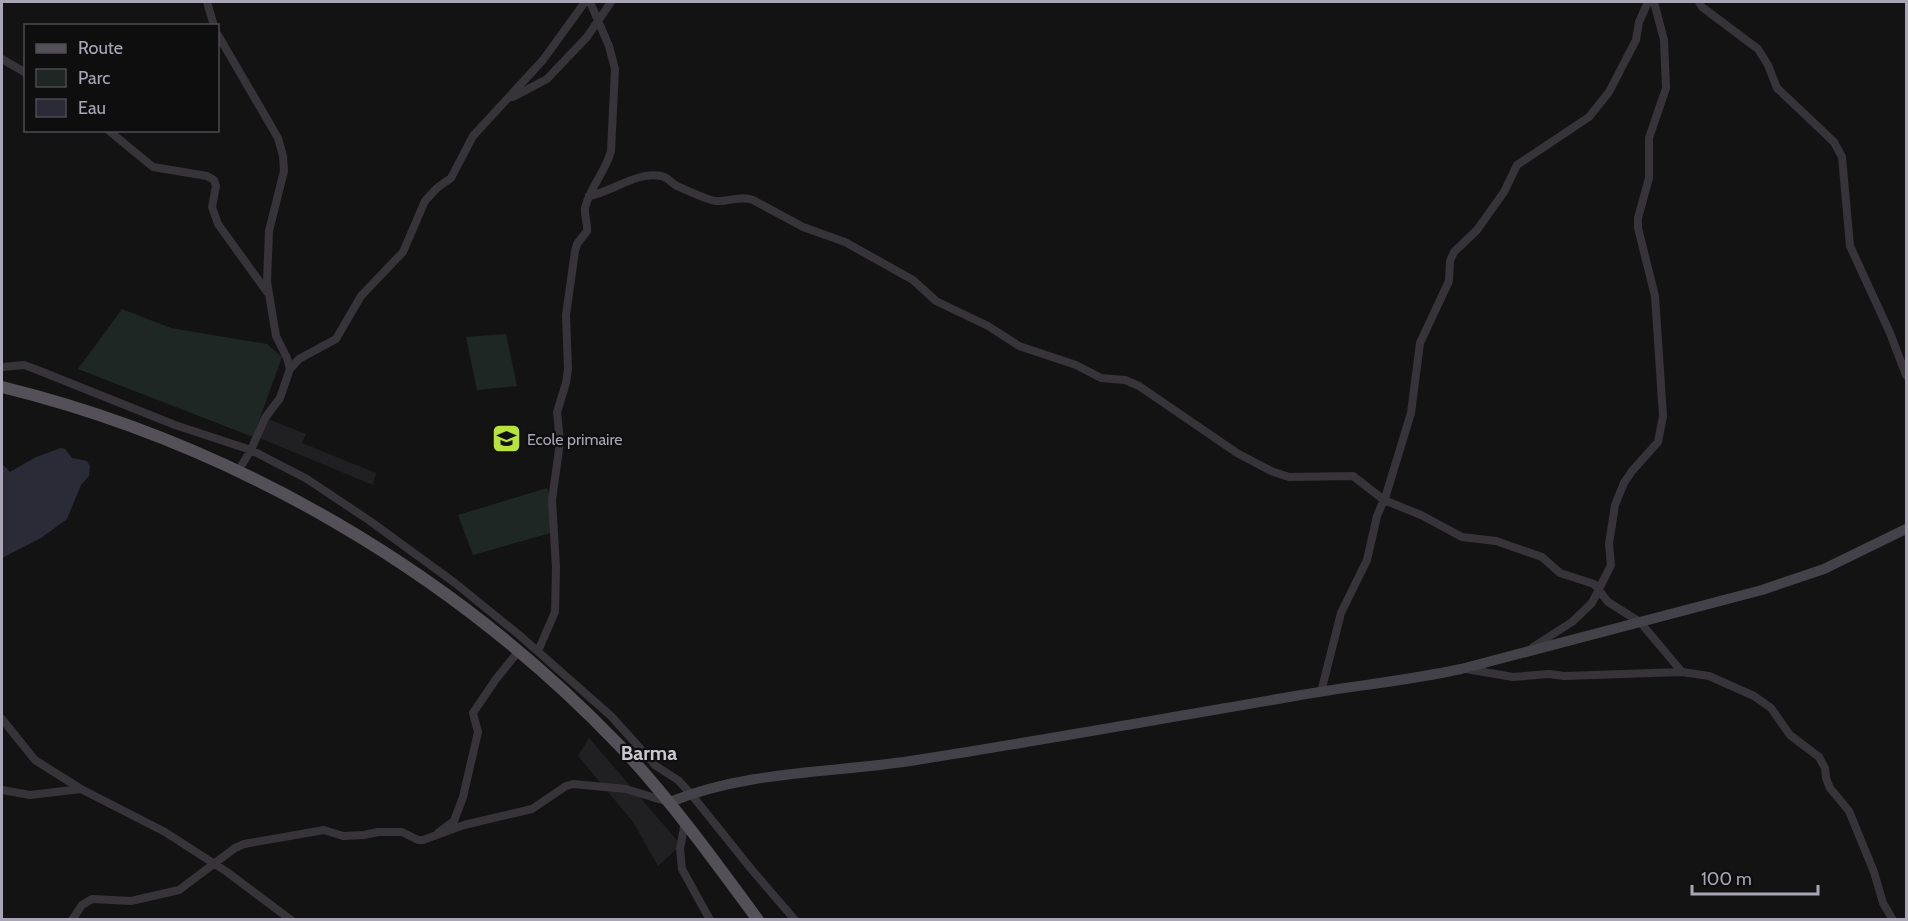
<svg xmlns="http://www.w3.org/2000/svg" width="1908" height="921" font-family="Cabin,sans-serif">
	<rect width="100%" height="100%" fill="#141314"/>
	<path fill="#201f21" d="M265 418 306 434 302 443 376 473 373 485 257 437Z
		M589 738 681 845 658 866 633 822 578 756Z"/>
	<path fill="#1f2724" d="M122 309 171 328 267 344 282 357 253 437 78 369Z
		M506 334 517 386 477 390 466 337Z
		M547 488 552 500 554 532 473 555 458 515Z"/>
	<path fill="#2b2a37" d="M61 448 65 449 72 458 87 461 90 466 89 476 81 485 67 519 41 538 2 558V464L10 472 36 457Z"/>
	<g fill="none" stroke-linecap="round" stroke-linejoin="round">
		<path stroke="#363439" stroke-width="8" d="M207 2 214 26
			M1699 2 1702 7 1758 49 1768 65 1777 88 1834 142 1842 157 1850 246 1890 333 1906 375
			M218 35 278 138 283 156 284 171 269 231 267 282 276 336 287 358 290 369
			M2 59 26 73
			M513 97 547 79 587 37 611 2
			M108 130 153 167 207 176 214 180 216 186 212 207 218 224 267 292
			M589 196C612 192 637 171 661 176 668 177 671 183 677 186 684 189 709 201 716 201 729 202 740 195 753 200L803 227 845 242 913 280 936 301 988 326 1019 346 1076 365 1101 378 1125 380 1139 386 1237 453 1271 471 1289 477 1353 476 1384 500 1421 515 1462 537 1496 541 1542 557 1560 573 1594 584 1608 602 1640 622 1682 672
			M2 367 24 365 35 369 175 425 251 450 307 479 370 521 455 583 518 634 611 716 656 766 678 780 691 794 752 870 795 920
			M238 471 251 450 265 418 280 398 290 369 299 359 336 339 361 296 403 252 425 201 437 188 451 178 473 136 543 60 585 2
			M1533 647 1572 622 1592 603 1611 565 1609 544 1615 505 1624 483 1632 471 1658 442 1663 416 1655 296 1638 228V218L1649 178V138L1666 88 1664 40 1654 2
			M538 651 555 612 556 568 552 500 560 442 557 412 566 383 568 369 566 315 575 251 577 244 587 231C588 223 584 216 585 208 590 187 606 171 611 151L615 69 609 46 590 2
			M1466 669 1513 677 1549 674 1564 676 1682 672 1709 676 1754 696 1771 708 1790 735 1819 757 1825 768 1826 778 1830 788 1849 811 1874 872 1883 903 1893 920
			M1321 692 1341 613 1367 560 1377 516 1386 495 1411 413 1420 343 1449 281 1450 261 1454 252 1477 230 1504 192 1517 165 1589 117 1609 92 1636 40 1639 22 1648 2
			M2 719 35 760 81 789 165 832 227 872 291 920
			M2 790 30 795 81 789
			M685 822 680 849 682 869 710 920
			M438 833 454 821 463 797 478 732 473 713 496 679 518 652
			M72 920 82 905 92 899 131 901 179 890 235 848 244 844 324 830 343 836 364 835 378 832H402L418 840H423L464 825 532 809 566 786 573 784 626 789 665 801"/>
		<path stroke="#444249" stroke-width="10" d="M670 802C746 771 830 773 910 761 1039 741 1167 718 1295 696 1351 686 1406 681 1461 669L1762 590 1824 569 1906 529"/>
		<path stroke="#535058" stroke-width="12" d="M2 387C235 444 453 572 619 745 670 799 714 860 758 920"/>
	</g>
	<defs>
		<symbol id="school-square" viewBox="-11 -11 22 22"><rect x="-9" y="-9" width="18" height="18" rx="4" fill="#b8e33c" stroke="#0f0e0f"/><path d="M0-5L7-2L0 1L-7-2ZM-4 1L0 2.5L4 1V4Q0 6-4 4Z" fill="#111"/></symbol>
	</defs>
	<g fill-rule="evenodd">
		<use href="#school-square" x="490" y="422" width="33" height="33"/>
	</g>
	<g text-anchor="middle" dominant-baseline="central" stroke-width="4.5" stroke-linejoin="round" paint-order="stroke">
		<g font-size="16" fill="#a9a5b4" stroke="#0f0e0f" text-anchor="start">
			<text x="527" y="439">Ecole primaire</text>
		</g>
		<g font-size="20" font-weight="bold" fill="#c9c6d0" stroke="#0f0e0f">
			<text x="649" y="753">Barma</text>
		</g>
	</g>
	<rect width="1908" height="921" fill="none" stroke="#a9a5b4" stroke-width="6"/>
	<rect x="24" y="24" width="195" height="108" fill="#0f0e0f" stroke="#4d4a51" stroke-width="1.5"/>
	<rect x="36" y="44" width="30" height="9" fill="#535058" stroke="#4d4a51" stroke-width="1.5"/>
	<text x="78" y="54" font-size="18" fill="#a9a5b4">Route</text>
	<rect x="36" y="69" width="30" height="18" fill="#1f2724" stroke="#4d4a51" stroke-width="1.5"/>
	<text x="78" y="84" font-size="18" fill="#a9a5b4">Parc</text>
	<rect x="36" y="99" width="30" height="18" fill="#2b2a37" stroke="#4d4a51" stroke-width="1.5"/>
	<text x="78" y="114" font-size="18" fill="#a9a5b4">Eau</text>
	<path d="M1692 885v9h126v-9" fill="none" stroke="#a9a5b4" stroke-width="3"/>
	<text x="1701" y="885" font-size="18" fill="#a9a5b4" stroke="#0f0e0f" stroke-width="4.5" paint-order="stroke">100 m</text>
</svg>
